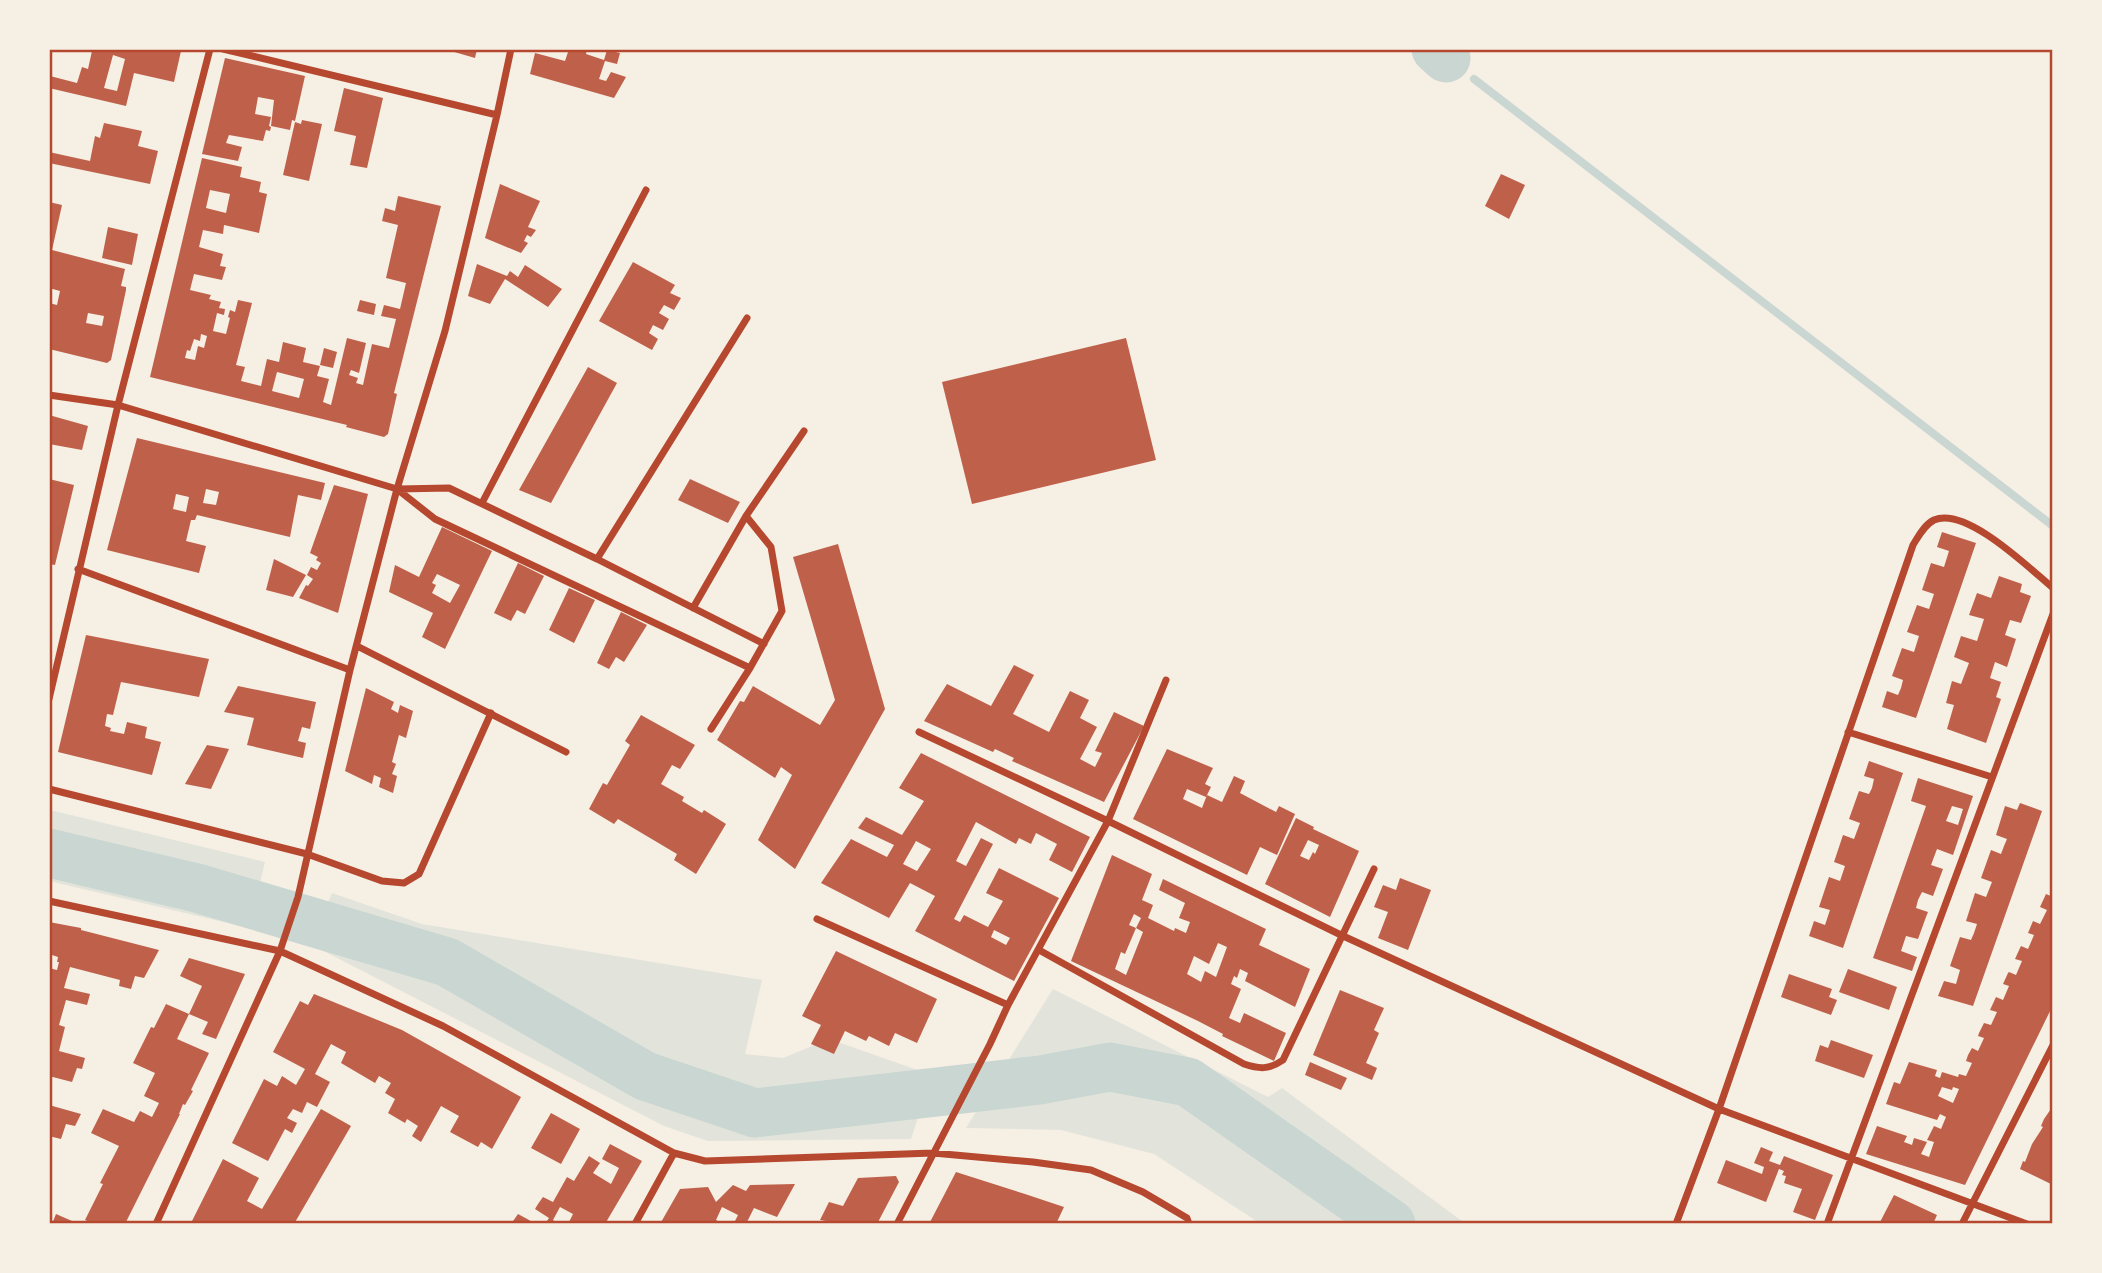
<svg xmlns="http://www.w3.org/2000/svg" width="2102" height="1273" font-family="Commissioner,sans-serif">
	<rect width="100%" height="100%" fill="#f6efe4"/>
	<path fill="#e2e4dc" d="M50 810 265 862 249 928 49 881Z
		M332 893 422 924 762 980 745 1054 783 1058 829 1039 932 1075 911 1139 708 1141 664 1126 310 944Z
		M1053 989 1268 1097 1282 1088 1466 1224H1261L1154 1154 1061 1130 966 1128Z"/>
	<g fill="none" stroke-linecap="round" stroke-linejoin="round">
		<path stroke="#c9d6d2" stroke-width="8" d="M1474 79 2053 526"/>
		<path stroke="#c9d6d2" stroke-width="49" d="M1436 49 1446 58
			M49 853 197 888 447 962 645 1076 755 1113 1040 1080 1110 1067 1188 1082 1391 1224"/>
	</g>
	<path fill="#bf614a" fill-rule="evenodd" d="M87 49H172L181 51 174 82 134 73 126 106 49 88 50 76 77 83 82 67 88 69 92 51ZM113 55 125 59 117 91 104 88Z
		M444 49H477L475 58Z
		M569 49H587L586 54 604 60 607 50 620 53 617 64 605 61 599 79 606 81 611 72 626 77 614 98 530 74 535 53 565 61Z
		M225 58 305 76 295 121 292 120 290 130 271 126 274 100 258 97 255 114 271 117 269 126 271 127 270 131 266 130 263 141 229 135 226 143 242 147 238 161 202 154Z
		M344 88 383 98 367 168 350 165 356 136 334 131Z
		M302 120 322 124 309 181 283 175 295 122 301 124Z
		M104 123 142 131 138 146 158 151 150 184 49 163V152L90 161 95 136 100 138Z
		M202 158 242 167 240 177 261 182 259 192 267 194 259 233 224 225 223 234 203 230 199 247 223 254 220 266 226 267 222 280 194 274 190 290 211 295 209 299 221 302 219 308 225 309 224 315 217 313 213 331 226 334 230 318 228 317 230 310 235 312 238 300 252 303 236 365 245 367 241 381 261 386 267 359 279 362 283 342 306 348 303 362 320 366 317 376 329 379 323 402 331 405 347 338 366 343 359 373 351 370 349 375 358 378 356 383 363 385 372 344 389 348 396 319 381 316 384 305 400 309 406 283 386 278 398 225 382 221 385 208 395 211 398 196 441 206 394 393 397 394 388 434 384 437 346 427 347 425 150 377ZM210 190 230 194 226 213 206 208ZM201 334 207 336 204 348 198 346 195 360 185 358 187 350 190 351 194 339 200 341ZM277 372 304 379 299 398 272 391Z
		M1501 174 1525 185 1509 219 1485 206Z
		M500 184 540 201 528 227 536 230 531 237 527 235 524 241 528 243 521 253 485 238Z
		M49 202 62 205 52 250 125 269 121 286 126 287V290L111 360 107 363 49 349V303L57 305 60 291 49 288ZM88 313 104 316 102 326 86 323Z
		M108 227 138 234 132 265 102 258Z
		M633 262 675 285 670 293 681 298 674 310 664 305 659 313 669 319 663 330 653 325 649 333 658 339 652 350 599 321Z
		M477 264 507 276 510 271 518 277 525 265 562 289 548 307 505 279 490 304 468 296Z
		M360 300 376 304 374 315 357 311Z
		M1126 338 1156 460 972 504 942 382Z
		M324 348 337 352 333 368 320 365Z
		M588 367 617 383 551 503 519 490Z
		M49 415 88 426 82 450 49 444Z
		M137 438 325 483 321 500 298 495 290 537 197 515 195 520H191L186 541 206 546 199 573 107 550ZM206 489 219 492 216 505 203 503ZM176 494 189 497 186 512 173 509Z
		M49 479 74 485 55 565 49 564Z
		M690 479 740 502 728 523 678 500Z
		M334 485 368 494 338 613 299 598 306 585 308 586 313 579 307 575 311 567 317 570 321 563 316 560 318 557 310 553Z
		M442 527 492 551 445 649 422 637 433 613 389 592 395 565 419 577ZM437 574 460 585 450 603 432 593 436 585 432 583Z
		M1942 532 1976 543 1916 718 1882 707 1887 691 1898 695 1901 688 1903 680 1892 676 1902 648 1914 652 1919 636 1907 632 1917 605 1929 609 1934 594 1922 590 1931 563 1944 567 1949 551 1937 547Z
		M838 544 885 709 795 869 758 840 792 775 781 767 775 778 717 740 740 701 744 702 753 686 820 725 835 700 793 557Z
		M274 559 306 575 293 597 266 590Z
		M518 563 544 576 525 614 517 610 511 621 494 613Z
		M1999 576 2022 584 2020 592 2031 596 2021 623 2010 620 2005 635 2016 639 2007 667 1995 662 1990 678 2001 682 1996 697 2001 699 1986 743 1947 729 1954 705 1946 703 1952 681 1961 684 1969 663 1954 657 1961 636 1977 641 1984 619 1969 615 1977 593 1991 598Z
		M569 588 595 600 574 643 549 630Z
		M621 612 647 625 624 662 616 657 609 669 597 663Z
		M86 635 209 659 199 697 121 682 113 715 107 714 105 726 111 728 110 731 124 734 127 722 147 727 145 738 161 742 152 775 58 752Z
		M1014 665 1034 675 1013 714 1049 732 1070 691 1089 700 1080 718 1097 727 1080 759 1095 767 1102 753 1095 751 1114 712 1144 726 1104 802 1012 761 1014 758 995 749 993 752 924 721 947 684 991 706Z
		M238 686 316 702 310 729 302 727 298 741 306 743 303 758 247 745 254 718 224 712Z
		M366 688 394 702 391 709 398 713 400 705 413 711 406 738 399 735 392 762 396 764 392 774 397 776 393 793 379 787 381 778 374 775 372 784 345 771Z
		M641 715 695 745 680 769 672 765 661 784 684 797 682 801 702 813 704 810 726 824 696 874 674 860 677 854 618 819 614 824 589 809 603 783 607 785 630 745 625 741Z
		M207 745 229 749 211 789 185 784Z
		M1167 749 1213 768 1205 784 1211 787 1206 797 1187 789 1183 799 1202 808 1207 795 1222 802 1234 776 1245 781 1240 793 1276 812 1279 806 1295 814 1277 855 1260 847 1247 875 1133 819Z
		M921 753 1090 837 1072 872 1049 860 1057 844 1036 833 1031 844 1019 838 1016 844 976 822 956 861 966 866 981 838 993 844 954 919 960 922 964 915 988 927 1003 901 986 893 999 868 1059 898 1014 981 915 931 935 896 910 883 889 918 821 883 851 839 887 857 894 845 858 828 866 817 902 835 924 801 899 788ZM916 841 931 849 917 871 903 864ZM994 930 1010 938 1006 945 991 937Z
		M1869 761 1903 773 1843 948 1809 936 1814 921 1825 925 1830 910 1819 907 1829 877 1840 881 1845 866 1834 862 1843 835 1854 839 1860 823 1849 819 1859 791 1869 794 1872 788 1874 779 1864 776Z
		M1918 778 1973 796 1953 855 1937 849 1931 865 1943 869 1933 896 1922 892 1918 900 1916 908 1928 912 1926 917 1918 939 1906 936 1901 951 1917 957 1912 971 1873 958 1926 806 1911 801ZM1952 806 1963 809 1958 825 1946 821Z
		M2020 803 2042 811 1973 1006 1938 996 1944 981 1956 984 1960 970 1950 966 1960 937 1971 940 1974 933 1977 924 1966 921 1975 893 1986 897 1992 882 1981 878 1991 850 2001 854 2004 846 2007 839 1996 835 2005 806 2017 810Z
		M1296 818 1314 827 1313 829 1359 851 1330 917 1265 884ZM1308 840 1319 845 1315 854 1313 852 1309 860 1300 856Z
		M1112 855 1152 874 1142 900 1153 905 1148 918 1174 931 1175 928 1186 933 1190 922 1179 918 1185 903 1159 890 1163 879 1266 929 1259 945 1310 969 1295 1007 1245 981 1248 973 1240 969 1237 978 1234 976 1231 984 1241 989 1229 1018 1240 1023 1244 1013 1286 1033 1274 1061 1222 1036 1223 1034 1198 1021 1071 961ZM1134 914 1141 918 1136 928 1143 932 1126 975 1115 969 1121 952 1125 954 1136 928 1129 925ZM1218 943 1227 947 1216 977 1205 971 1201 982 1187 974 1194 956 1209 964Z
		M1400 878 1431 890 1408 950 1378 938 1388 912 1374 907 1383 885 1396 890Z
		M2046 894 2053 897V1005L1965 1185 1866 1154 1877 1126 1907 1136 1904 1142 1912 1145 1914 1138 1927 1142 1921 1154 1929 1157 1934 1142 1927 1140 1934 1126 1941 1129 1946 1117 1940 1114 1937 1120 1886 1104 1894 1082 1900 1084 1909 1062 1937 1070 1935 1076 1940 1078 1942 1072 1958 1077 1959 1074 1966 1076 1972 1063 1966 1061 1968 1055 1972 1048 1978 1051 1984 1038 1978 1036 1979 1033 1984 1023 1991 1025 1997 1012 1990 1010 1996 997 2003 1000 2009 986 2003 984 2008 973 2009 972 2016 975 2022 961 2015 959 2020 948 2021 946 2028 949 2034 935 2028 933 2033 921 2040 924 2047 910 2040 907ZM1942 1087 1952 1090 1953 1087 1959 1089 1953 1103 1938 1096Z
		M49 922 81 928V930L159 950 144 978 135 976 131 989 119 986 120 980 70 967 64 988 90 994 87 1005 66 1000 59 1025 65 1027 59 1051 85 1058 82 1069 77 1068 72 1082 49 1076V968L57 970 59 962H57L58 957 49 954Z
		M836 951 937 999 917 1043 895 1033 889 1046 869 1036 866 1041 845 1031 834 1054 811 1044 821 1025 802 1016Z
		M189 958 245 974 216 1039 202 1034 208 1022 189 1014 177 1039 209 1053 191 1090 193 1091 185 1105 183 1104 179 1114H180L125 1224H94L85 1220 103 1184 100 1183 119 1146 91 1133 103 1109 134 1122 140 1111 152 1117 159 1103 144 1096 155 1073 133 1063 151 1027 154 1028 166 1004 189 1014 202 986 180 976Z
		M1848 969 1897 987 1889 1010 1839 992Z
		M1789 974 1832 989 1829 997 1837 1000 1831 1015 1781 997Z
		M1340 990 1384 1008 1374 1030 1379 1033 1366 1063 1377 1068 1372 1080 1313 1055Z
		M314 994 402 1030 521 1097 492 1149 481 1142 478 1147 450 1132 459 1116 441 1106 421 1142 412 1136 418 1126 407 1119 405 1123 388 1113 395 1099 385 1093 391 1083 379 1076 375 1083 341 1063 346 1052 331 1044 315 1074 330 1082 317 1107 307 1102 302 1113 293 1109 287 1118 297 1123 292 1133 285 1129 268 1161 232 1143 264 1079 277 1086 282 1076 296 1085 305 1069 273 1052 300 1001 308 1005Z
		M1831 1040 1873 1055 1864 1078 1815 1061 1820 1045 1828 1048Z
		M1310 1062 1347 1078 1341 1090 1305 1075Z
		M49 1105 81 1114 75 1126 66 1124 61 1139 49 1136Z
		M2053 1106V1185L2020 1169 2023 1161 2025 1162 2032 1144 2043 1127 2041 1126 2044 1119Z
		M321 1109 351 1126 294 1224 191 1223 223 1159 259 1178 247 1201 262 1209Z
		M551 1113 580 1129 561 1164 531 1148Z
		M610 1144 642 1161 605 1224H568L573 1214 560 1207 553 1220 558 1224H545L549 1218 535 1209 538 1204 543 1197 553 1202 567 1177 574 1181 589 1156 600 1163 593 1173 611 1184 619 1168 602 1159Z
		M1761 1147 1773 1152 1769 1161 1780 1165 1784 1156 1833 1175 1815 1220 1793 1212 1802 1189 1784 1183 1786 1176 1782 1175 1784 1171 1779 1169 1766 1202 1717 1183 1726 1160 1762 1174 1764 1167 1754 1163Z
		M956 1172 1025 1194 1064 1207 1056 1224H929Z
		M896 1176 899 1182 877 1224H824L826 1221 820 1220 829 1202 843 1206 858 1178Z
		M795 1184 777 1217 754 1208 746 1224H736L734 1223 738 1215 722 1207 716 1220 723 1224H660L680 1189 708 1187 716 1202 733 1185 746 1191 750 1185Z
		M1894 1195 1937 1215 1933 1224H1879Z
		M56 1214 72 1221 71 1224H52Z
		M518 1214 529 1220 535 1224H511Z"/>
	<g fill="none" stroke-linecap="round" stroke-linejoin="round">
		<path stroke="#b5482f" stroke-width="7" d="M223 49 497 115
			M49 395 118 405 397 489 435 519 750 668
			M398 489 449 488 597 559 764 644
			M482 503 646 190
			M597 559 747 318
			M78 569 350 670
			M693 608 746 516 804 431
			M357 646 566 752
			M49 699 118 405 210 49
			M711 729 750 668 782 611 771 547 746 516
			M919 732 1108 821 1341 935 1719 1109 2027 1224
			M1848 732 1992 777
			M49 789 307 854 382 881 404 883 419 874 491 713
			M49 901 280 951 443 1026 674 1153 705 1161 933 1153 1033 1162 1091 1170 1143 1192 1187 1218 1189 1224
			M817 919 1008 1005
			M1039 950 1244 1064C1259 1069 1269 1070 1283 1060L1374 869
			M156 1224 280 951 298 897 350 670 397 489 445 331 497 115 511 49
			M635 1224 674 1153
			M897 1224 990 1044 1008 1005 1108 821 1166 680
			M1676 1224 1719 1109 1913 545C1918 537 1924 525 1934 520 1966 506 2029 568 2053 588
			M1827 1224 2053 614
			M1962 1224 2053 1045"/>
	</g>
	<rect width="2102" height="1273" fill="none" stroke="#f6efe4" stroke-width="102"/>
	<rect x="51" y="51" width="2000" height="1171" fill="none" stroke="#b5482f" stroke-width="2.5"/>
</svg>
